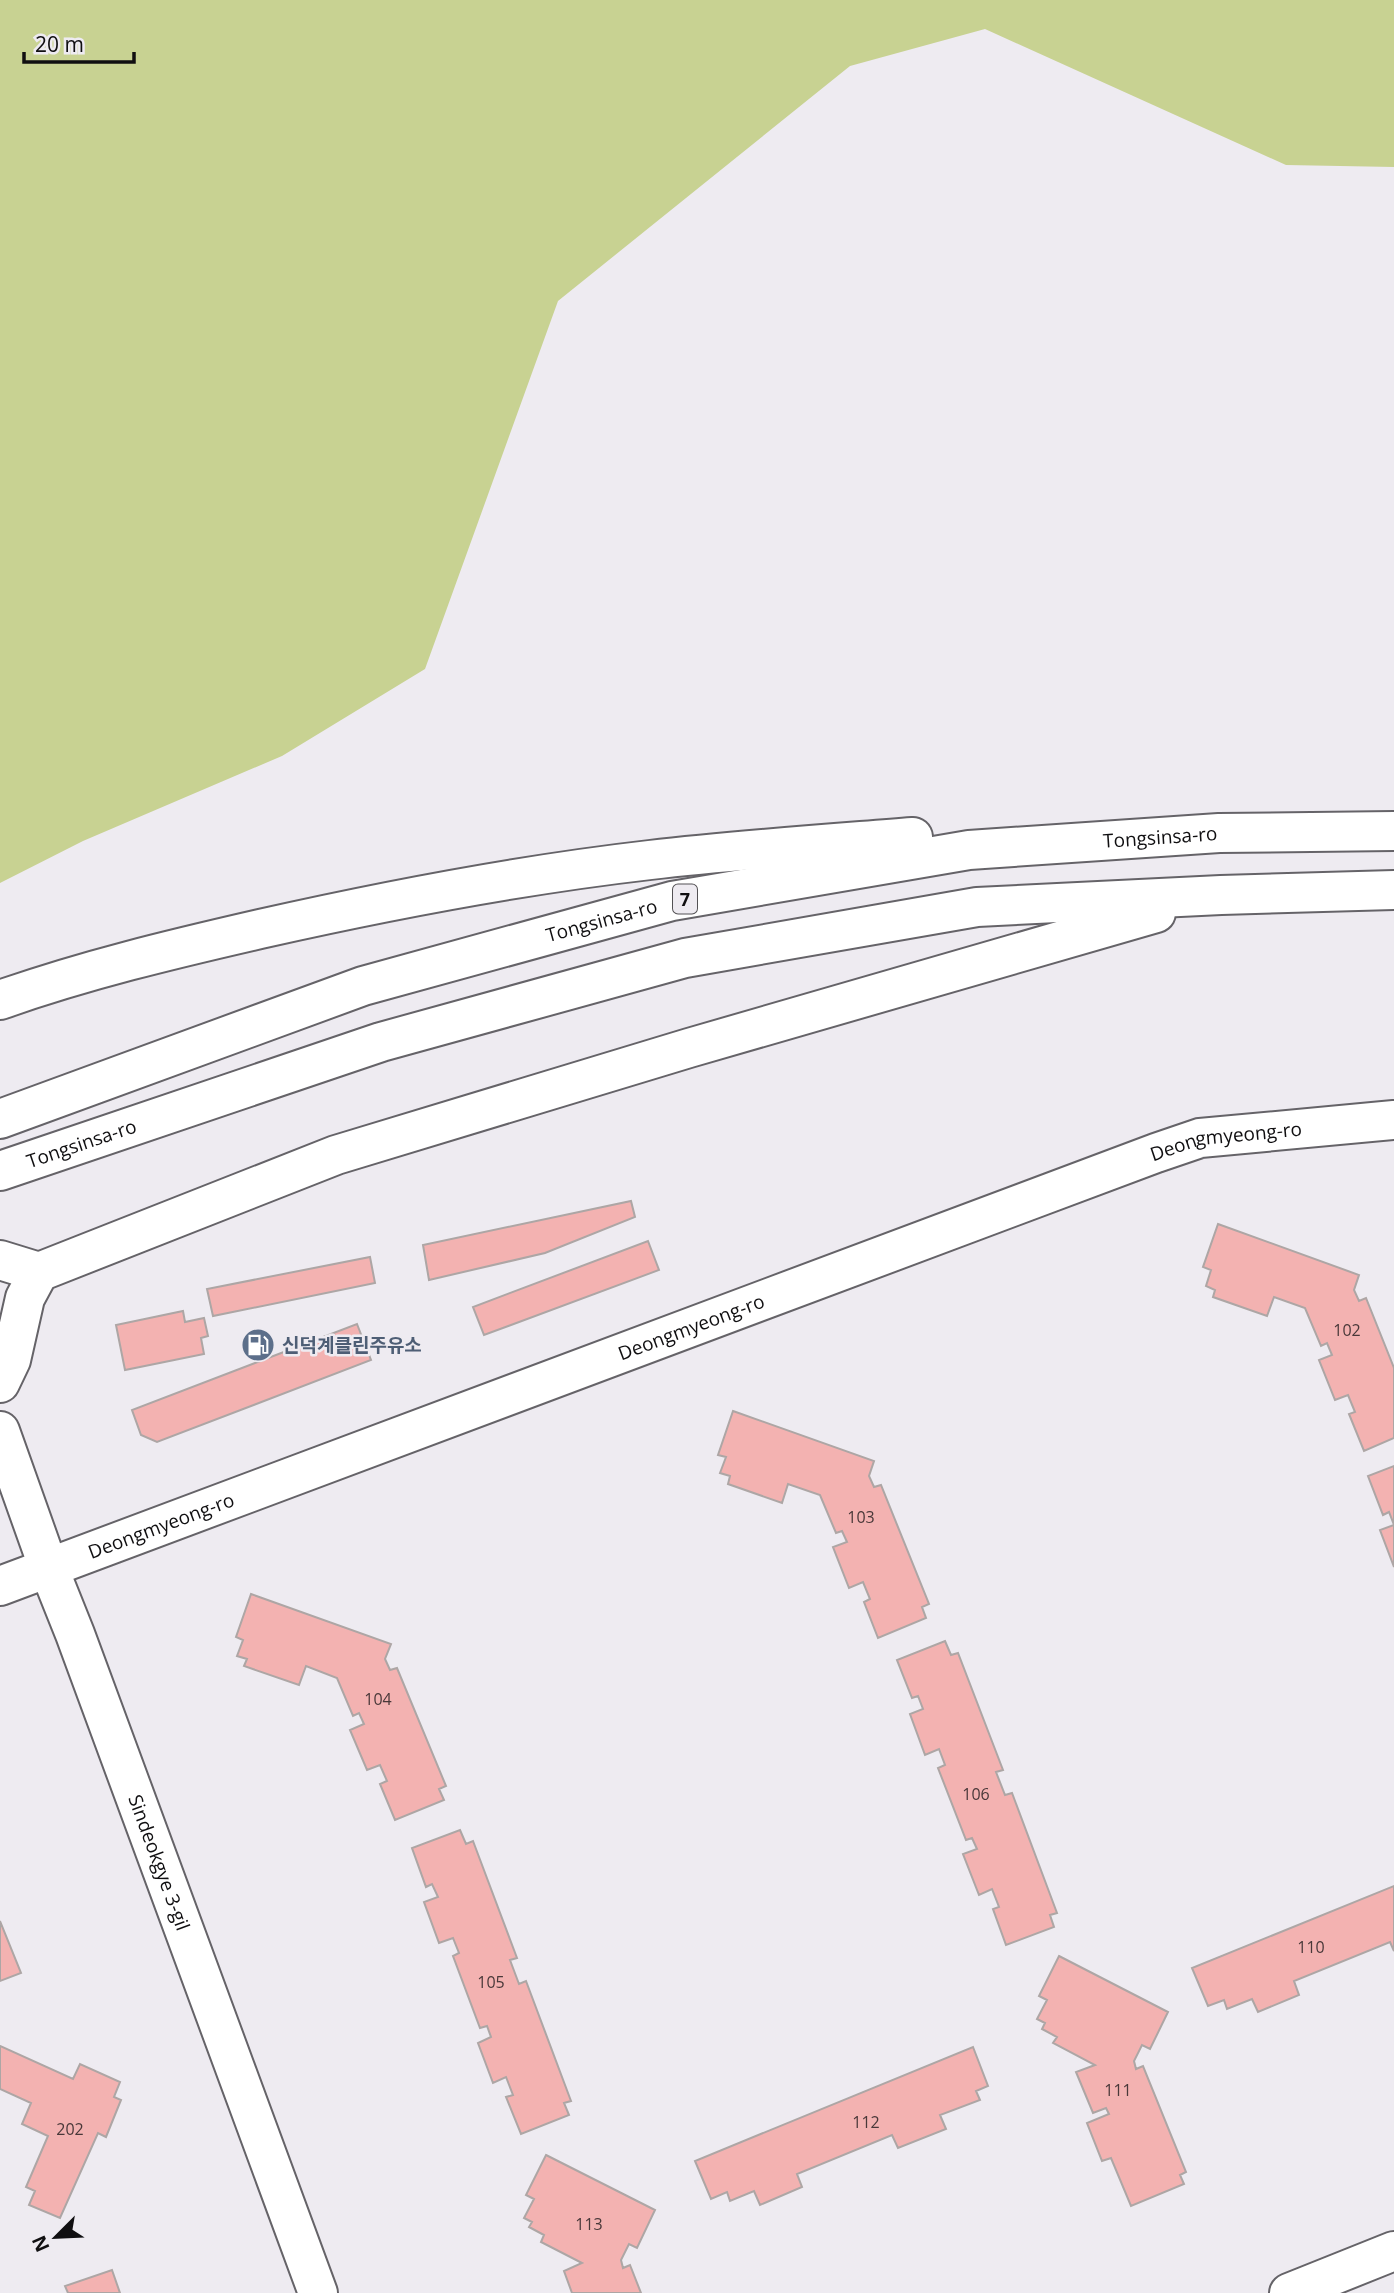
<svg xmlns="http://www.w3.org/2000/svg" width="1394" height="2293" font-family="'Open Sans','Noto Sans KR',sans-serif">
	<rect width="100%" height="100%" fill="#eeebf1"/>
	<path fill="#c8d292" d="M0 0H1394V167L1286 165 985 29 850 66 558 301 425 669 282 756 83 841 0 883Z"/>
	<path fill="#f3b2b1" stroke="#ada6a5" stroke-width="2" d="M631 1201 635 1217 545 1253 429 1280 423 1245Z
		M1218 1224 1359 1275 1354 1290 1359 1301 1366 1298 1394 1368V1438L1364 1451 1349 1414 1355 1412 1348 1395 1335 1400 1319 1360 1332 1355 1327 1343 1321 1346 1305 1308 1274 1297 1267 1316 1213 1297 1215 1290 1206 1286 1211 1270 1203 1267Z
		M648 1241 659 1270 484 1335 473 1307Z
		M370 1257 375 1283 213 1316 207 1289Z
		M183 1311 185 1322 204 1318 208 1336 201 1338 204 1354 125 1370 116 1325Z
		M357 1324 371 1360 157 1442 141 1435 132 1410Z
		M733 1411 874 1461 869 1476 874 1487 881 1485 929 1604 922 1607 926 1618 878 1638 864 1602 870 1599 863 1582 849 1588 833 1547 847 1542 842 1531 836 1533 820 1495 788 1484 782 1503 728 1484 730 1476 720 1473 726 1457 718 1455Z
		M1394 1466V1567L1380 1530 1394 1525 1389 1512 1383 1515 1368 1476Z
		M251 1594 391 1644 385 1659 390 1670 397 1668 446 1786 439 1789 444 1800 395 1820 380 1784 387 1781 380 1765 367 1770 350 1730 364 1724 359 1713 353 1716 337 1678 306 1666 299 1685 244 1666 247 1659 237 1656 243 1640 236 1637Z
		M945 1641 951 1655 958 1653 1003 1770 996 1772 1005 1795 1012 1793 1057 1913 1050 1915 1054 1927 1006 1945 993 1909 999 1907 992 1889 979 1895 963 1854 977 1849 972 1838 966 1840 938 1768 945 1765 939 1749 925 1755 910 1714 923 1709 918 1696 912 1698 897 1660Z
		M460 1830 466 1844 473 1841 517 1958 510 1960 519 1984 526 1981 571 2101 564 2103 569 2115 521 2134 506 2097 513 2095 506 2077 493 2083 478 2043 491 2037 487 2026 480 2028 453 1956 459 1953 453 1938 439 1943 424 1902 438 1897 432 1884 426 1887 412 1848Z
		M1394 1886V1951L1390 1942 1294 1981 1299 1995 1258 2012 1252 1999 1227 2009 1224 2000 1208 2006 1192 1968Z
		M0 1921 21 1973 0 1981Z
		M1059 1956 1168 2012 1150 2049 1142 2045 1134 2061 1136 2069 1143 2066 1186 2172 1180 2175 1184 2184 1131 2206 1111 2158 1102 2161 1087 2123 1109 2114 1106 2108 1093 2113 1076 2072 1095 2065 1053 2043 1057 2037 1042 2029 1045 2023 1037 2019 1047 2000 1039 1996Z
		M0 2046 73 2079 80 2064 120 2082 114 2097 121 2100 106 2137 98 2133 60 2218 29 2205 35 2191 26 2187 48 2136 22 2124 31 2103 0 2089Z
		M973 2047 988 2086 976 2091 980 2100 940 2115 946 2129 898 2148 892 2135 797 2174 802 2187 760 2205 754 2191 730 2201 727 2192 711 2199 695 2161Z
		M546 2155 655 2210 637 2248 629 2244 621 2260 623 2268 630 2265 641 2293H572L564 2271 582 2263 541 2242 544 2235 529 2227 532 2222 524 2218 534 2199 526 2195Z
		M112 2270 120 2293H68L65 2286Z"/>
	<g fill="none" stroke-linecap="round" stroke-linejoin="round">
		<defs>
			<g id="minor">
				<path id="s1" d="M0 1431 49 1569 75 1634 318 2293"/>
				<path id="s2" d="M0 1586 1156 1153 1200 1138 1394 1120"/>
				<path d="M1289 2293 1394 2251"/>
			</g>
			<g id="highway">
				<path d="M0 1000C85 970 173 949 260 929 389 900 519 875 650 860 737 850 825 844 913 837"/>
				<path id="s3" d="M0 1119 363 986 672 901 969 850 1219 833 1394 831"/>
				<path id="s4" d="M0 1171 381 1042 685 958 977 907 1221 895 1394 890"/>
				<path d="M0 1260 39 1272"/>
				<path d="M0 1383 11 1360 25 1298 39 1272 336 1155 689 1048 1156 913"/>
			</g>
		</defs>
		<use href="#minor" stroke="#656368" stroke-width="42"/>
		<use href="#highway" stroke="#656368" stroke-width="42"/>
		<use href="#minor" stroke="#fff" stroke-width="38"/>
		<use href="#highway" stroke="#fff" stroke-width="38"/>
	</g>
	<defs>
		<symbol id="fuel-disc" viewBox="-11 -11 22 22"><circle r="9.5" fill="#5c6f8a" stroke="#eeebf1"/><path d="M-5.5-6h7V0h2V4h1.3V-2.5L3-4.5l.8-.8L6-3V5H2.5V1h-1V6h-7ZM-4.2-4.7v3.2H.2V-4.7Z" fill="#fff"/></symbol>
	</defs>
	<g fill-rule="evenodd">
		<use href="#fuel-disc" x="239" y="1326" width="38" height="38"/>
	</g>
	<g text-anchor="middle" dominant-baseline="central" stroke-width="5" stroke-linejoin="round" paint-order="stroke">
		<g font-size="16" fill="#493839">
			<text x="1347" y="1330">102</text>
			<text x="861" y="1517">103</text>
			<text x="378" y="1699">104</text>
			<text x="976" y="1794">106</text>
			<text x="1311" y="1947">110</text>
			<text x="491" y="1982">105</text>
			<text x="1118" y="2090">111</text>
			<text x="866" y="2122">112</text>
			<text x="70" y="2129">202</text>
			<text x="589" y="2224">113</text>
		</g>
		<rect fill="#eeebf1" stroke="#535154" stroke-width="2" x="673" y="884.5" width="24" height="29" rx="5"/>
		<g font-size="18" font-weight="bold" fill="#100f11">
			<text x="685" y="899">7</text>
		</g>
		<g font-size="19" fill="#100f11" stroke="#eeebf1">
			<text stroke="none"><textPath href="#s3" startOffset="1200">Tongsinsa-ro</textPath></text>
			<text stroke="none"><textPath href="#s3" startOffset="634">Tongsinsa-ro</textPath></text>
			<text stroke="none"><textPath href="#s4" startOffset="86">Tongsinsa-ro</textPath></text>
			<text stroke="none"><textPath href="#s2" startOffset="1306">Deongmyeong-ro</textPath></text>
			<text stroke="none"><textPath href="#s2" startOffset="738">Deongmyeong-ro</textPath></text>
			<text stroke="none"><textPath href="#s2" startOffset="172">Deongmyeong-ro</textPath></text>
			<text stroke="none"><textPath href="#s1" startOffset="460">Sindeokgye 3-gil</textPath></text>
		</g>
		<g font-size="19" font-weight="bold" fill="#4e5e75" stroke="#eeebf1" text-anchor="start">
			<text x="282" y="1345">신덕계클린주유소</text>
		</g>
	</g>
	<g transform="translate(56 2237) rotate(246)" stroke="#eeebf1" stroke-width="5" paint-order="stroke">
	<path d="M0-5L12 26L0 18L-12 26Z" fill="#100f11"/>
	<text y="-10" font-size="19" font-weight="bold" text-anchor="middle" fill="#100f11">N</text>
	</g>
	<path d="M24 52v10h110v-10" fill="none" stroke="#100f11" stroke-width="3.5"/>
	<text x="35" y="52" font-size="21" fill="#100f11" stroke="#eeebf1" stroke-width="5" paint-order="stroke">20 m</text>
</svg>
